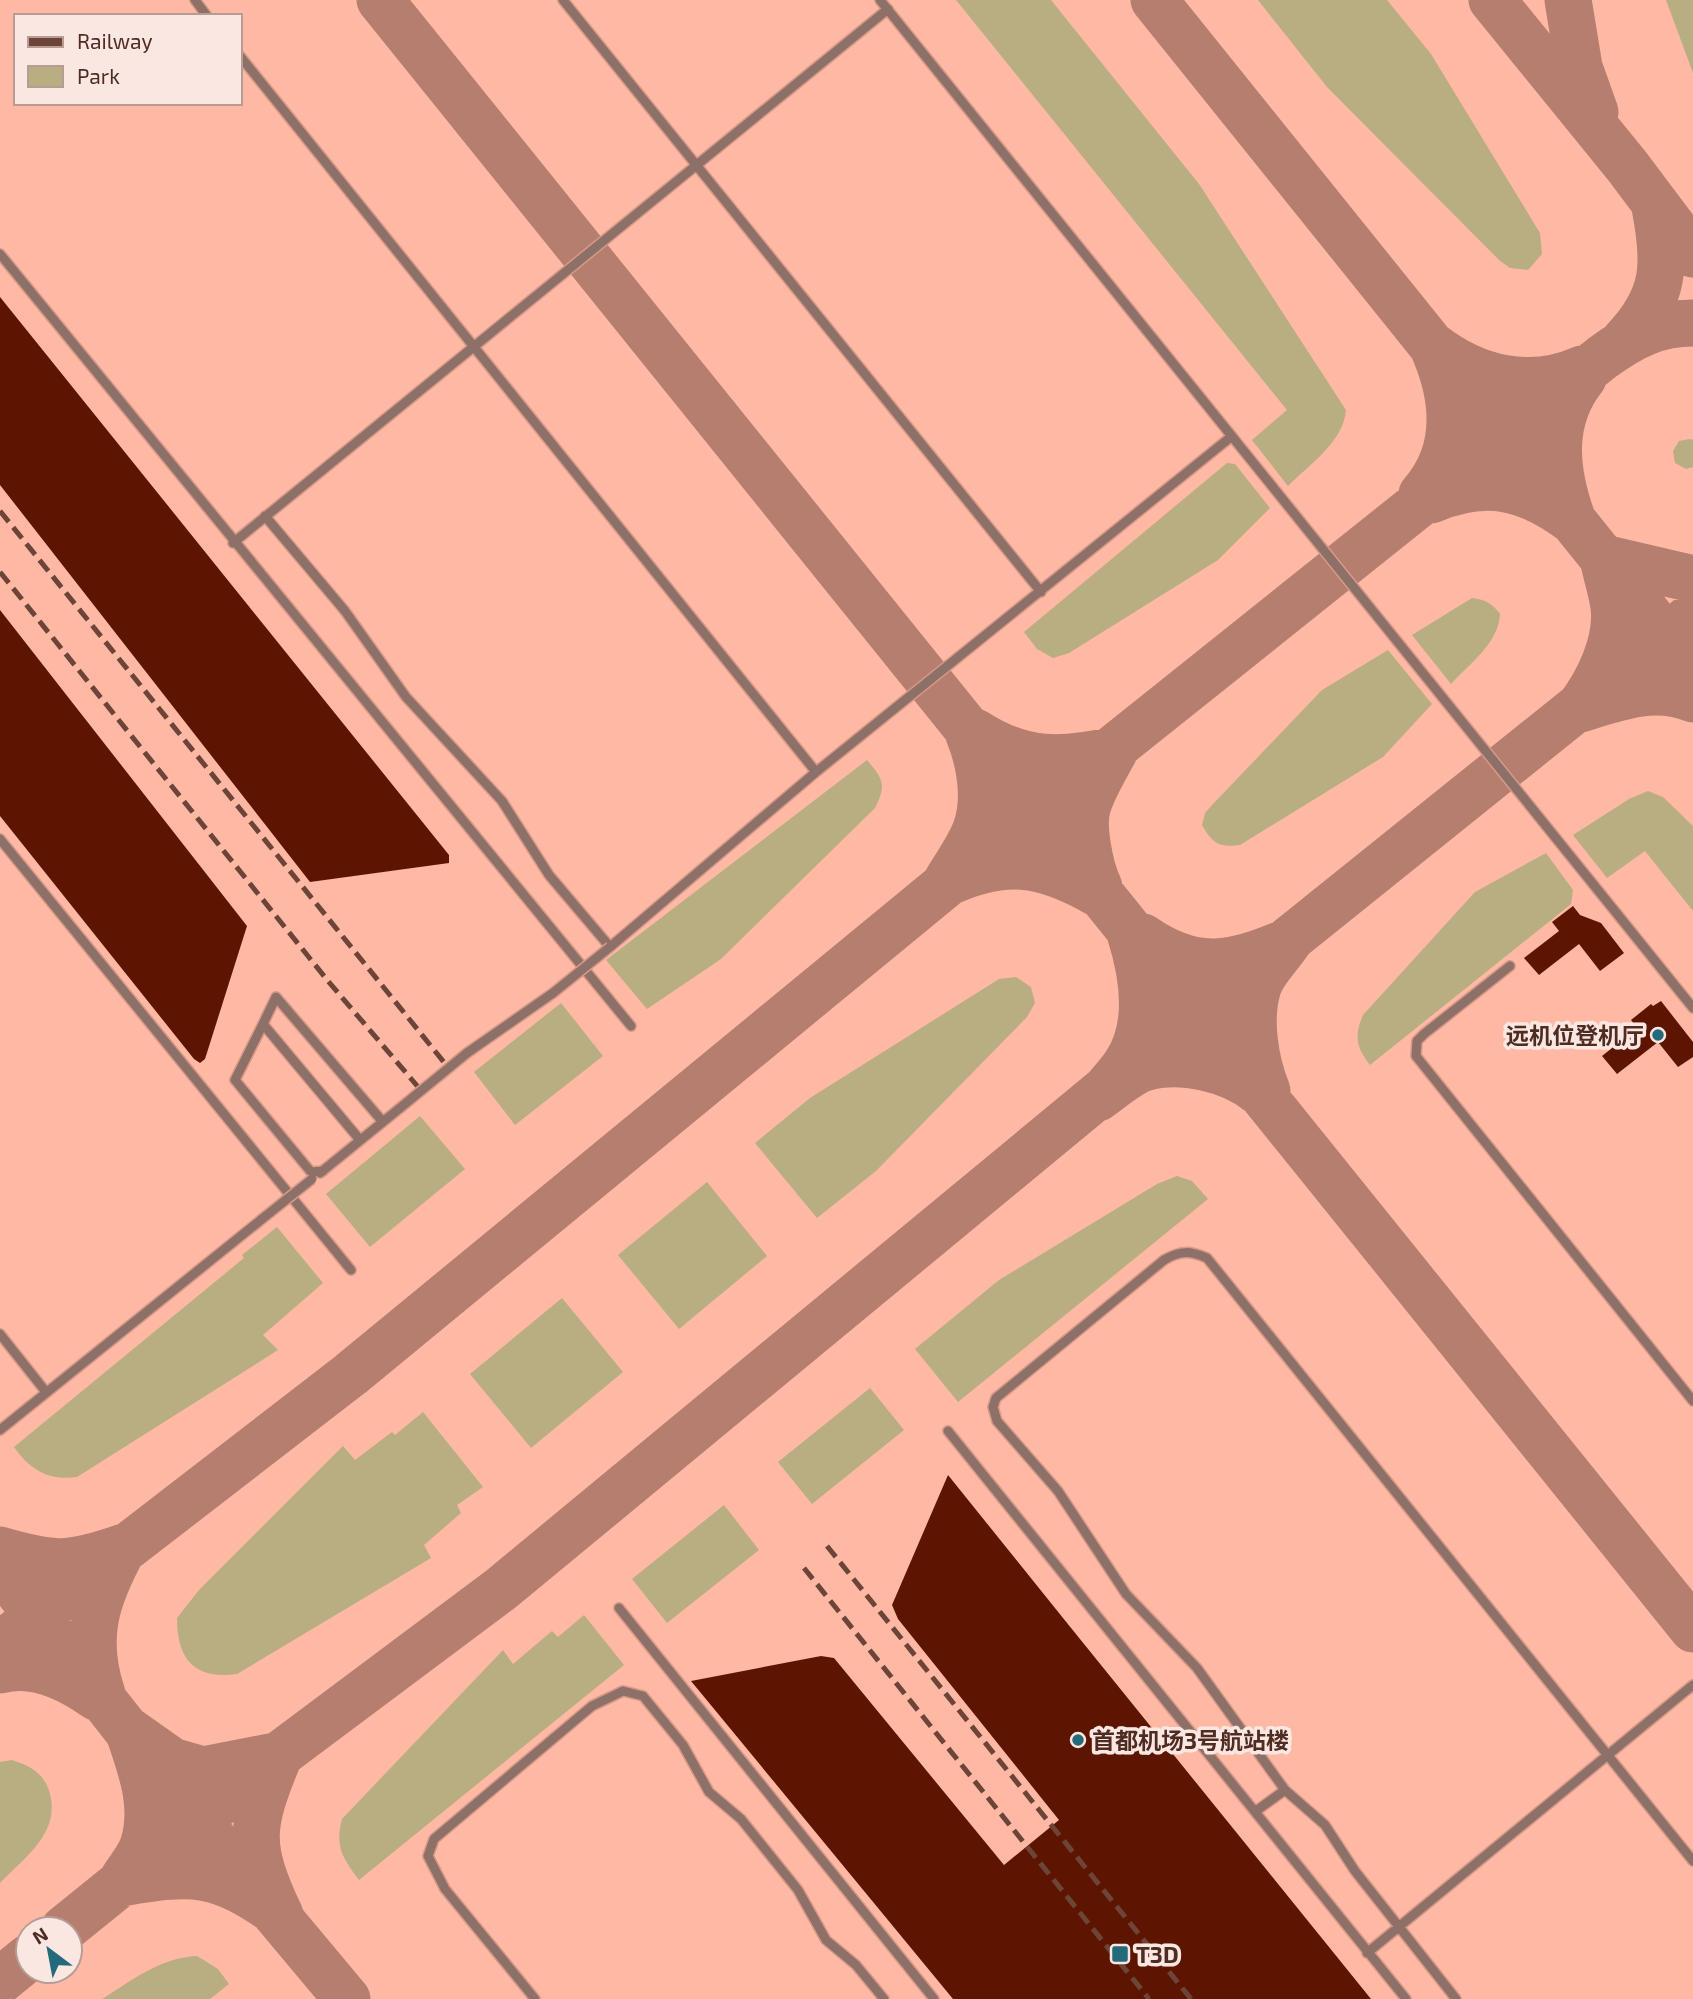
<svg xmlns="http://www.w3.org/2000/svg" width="1693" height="1999" font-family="'Exo 2','Noto Sans SC',sans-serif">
	<rect width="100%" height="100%" fill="#feb8a4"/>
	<path fill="#b9ae82" d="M956 0H1051L1199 184 1346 410C1344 441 1309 465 1288 486L1252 440 1287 410Z
		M1258 0H1387L1431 54 1540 233 1542 254 1528 270 1510 268 1499 260 1327 87Z
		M1666 0H1693V73Z
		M1690 439 1693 440V467L1686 469 1675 463 1673 451 1679 441Z
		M1227 463 1235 464 1270 508 1218 560 1069 653 1053 658 1037 649 1024 632Z
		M1472 598C1486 600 1492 603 1500 614 1499 643 1469 664 1451 684L1412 635Z
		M1388 650 1432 704 1383 757 1240 845C1219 848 1212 843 1202 825L1205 813 1213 804 1322 690Z
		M867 760C883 779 887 784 875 808L721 959 647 1009 606 960Z
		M1648 791 1663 797 1693 826V911L1645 851 1607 878 1573 835 1629 799Z
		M1546 853 1573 890 1571 904 1370 1065C1356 1047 1354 1036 1363 1015L1475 892Z
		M1016 977 1031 987 1035 1003 1027 1017 876 1171 817 1218 755 1143 810 1098 999 979Z
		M561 1003 603 1056 515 1125 474 1072Z
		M420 1116 465 1169 370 1247 326 1194Z
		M1177 1176 1192 1181 1208 1199 958 1402 915 1349 999 1280 1157 1184Z
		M707 1182 767 1256 679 1329 618 1255Z
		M277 1227 323 1283 263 1335 278 1350 77 1477C49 1481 30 1470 14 1447L244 1258 242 1255Z
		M562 1298 623 1372 531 1448 470 1374Z
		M870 1388 904 1430 812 1504 778 1462Z
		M423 1412 483 1487 457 1505 461 1513 424 1545 431 1558 237 1674C194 1680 177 1659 177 1618L199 1590 343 1446 355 1460 392 1432 395 1435Z
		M724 1505 759 1550 667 1623 632 1579Z
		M584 1615 624 1665 359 1880C342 1857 335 1847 342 1819L503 1650 513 1664 552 1631 558 1637Z
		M12 1760C31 1766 45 1774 50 1794 60 1833 25 1857 0 1883V1762Z
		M197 1956 218 1969 229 1984 210 1999H102C133 1980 159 1958 197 1956Z"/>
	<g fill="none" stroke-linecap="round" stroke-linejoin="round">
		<path stroke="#b67e6e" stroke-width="47" d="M380 0 1693 1629
			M1154 0 1693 670
			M1492 0 1627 166 1693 254
			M1568 0 1579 67 1595 112
			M1624 341C1666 297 1666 264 1655 207
			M1422 494C1461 450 1454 394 1432 345 1476 379 1530 392 1582 369
			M1431 500C1486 477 1526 486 1573 521 1555 472 1549 421 1583 378
			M1693 579 1603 558C1606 574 1612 591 1614 607 1618 643 1598 683 1577 710 1616 698 1653 683 1693 699
			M975 732C1023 763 1061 762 1115 750 1106 767 1094 786 1088 805 1081 825 1090 868 1099 887
			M969 735C980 762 986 797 977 826 971 846 955 866 945 884 1004 856 1042 862 1097 893
			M1130 933C1143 974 1151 1026 1126 1064 1118 1076 1107 1087 1098 1098 1112 1088 1129 1073 1144 1068 1180 1057 1231 1069 1259 1092
			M1143 937C1196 974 1233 965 1289 941 1280 955 1263 971 1258 987 1248 1019 1255 1061 1267 1091
			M0 1550C55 1566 70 1566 124 1547 96 1598 83 1637 102 1694
			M0 1568 199 1822 347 1999
			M0 1645 351 1374 1035 811 1603 357C1632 336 1657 323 1693 323
			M0 1670C34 1661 69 1678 96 1697
			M123 1879C129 1869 139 1858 143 1846 156 1806 141 1768 128 1730L172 1761 203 1770 275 1756
			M121 1883C196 1870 217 1871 280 1915 247 1845 250 1827 279 1756
			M64 1929 279 1755 501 1589 1199 1012 1693 615
			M0 1981 28 1958"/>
	</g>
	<path fill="#5e1500" d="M0 297 449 855V863L310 882 0 485Z
		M0 610 247 926 205 1059 200 1063 194 1059 0 816Z
		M1573 906 1580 915 1601 923 1624 953 1600 971 1579 944 1539 975 1524 958 1559 931 1552 922Z
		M1661 1001 1693 1042V1057L1678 1067 1658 1042 1617 1074 1602 1056 1637 1028 1631 1020 1651 1004 1653 1006Z
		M948 1475 1063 1618 1371 1999H953L691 1681 821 1656 834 1658 1004 1865 1059 1820 898 1619 892 1605Z"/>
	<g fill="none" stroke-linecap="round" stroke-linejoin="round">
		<defs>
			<path id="service" d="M195 0 207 16
				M563 0 1041 592
				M880 0 1693 1008
				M240 56 816 772
				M0 254 631 1026
				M265 516 345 611 406 697 502 801 549 875 610 947 816 772 1232 436
				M233 543 888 9
				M0 839 351 1270
				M1510 966 1424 1034 1417 1041 1416 1056 1693 1401
				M263 1024 276 997 383 1122
				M467 1053 553 993
				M323 1171 311 1172 235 1080 263 1024 360 1140
				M320 1173 400 1108
				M0 1334 46 1392
				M0 1430 262 1219
				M948 1431 1406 1999
				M619 1608 934 1999
				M1256 1811 1285 1790
				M1367 1953 1693 1685
				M535 1999 445 1889 428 1856 434 1839 592 1706 623 1691 643 1696 683 1745 709 1792 741 1819 798 1890 826 1940 856 1965 884 1999
				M1456 1999 1355 1871 1325 1825 1285 1790 1197 1668 1126 1594 1058 1491 997 1421 993 1407 996 1398 1164 1260C1181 1250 1190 1251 1207 1258L1693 1861"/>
		</defs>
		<use href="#service" stroke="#d89987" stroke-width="12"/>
		<use href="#service" stroke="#8d7169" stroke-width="9"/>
		<path stroke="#6d4438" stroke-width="5" stroke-dasharray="14 7" stroke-linecap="butt" d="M0 511 447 1066
			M0 572 328 981 419 1088
			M827 1546 1191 1999
			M804 1568 1149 1999"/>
		<defs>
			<path id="service-bridge" d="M553 993 610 947
				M400 1108 467 1053
				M262 1219 312 1179"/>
		</defs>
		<use href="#service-bridge" stroke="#d89987" stroke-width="12" stroke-linecap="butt"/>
		<use href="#service-bridge" stroke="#8d7169" stroke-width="9"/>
	</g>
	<g fill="#256a7a" stroke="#fae7e2" stroke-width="2.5">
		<circle cx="1658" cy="1035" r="7"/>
		<circle cx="1078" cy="1740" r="7"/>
		<rect x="1111" y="1945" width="18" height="18" rx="3.5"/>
	</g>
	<g text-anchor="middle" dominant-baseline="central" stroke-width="7" stroke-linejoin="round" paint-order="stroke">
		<g font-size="23" font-weight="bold" fill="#4f2c22" stroke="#fae7e2" text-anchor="start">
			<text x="1644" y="1035" text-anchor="end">远机位登机厅</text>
			<text x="1092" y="1740">首都机场3号航站楼</text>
			<text x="1136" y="1954">T3D</text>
		</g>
	</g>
	<rect x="14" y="14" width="228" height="91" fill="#fae7e2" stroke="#b69c95" stroke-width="2"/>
	<rect x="28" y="37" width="35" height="10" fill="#6d4438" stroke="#b69c95" stroke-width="2"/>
	<text x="77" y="49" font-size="21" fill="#4f2c22">Railway</text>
	<rect x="28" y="66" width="35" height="21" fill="#b9ae82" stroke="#b69c95" stroke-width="2"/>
	<text x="77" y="84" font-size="21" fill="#4f2c22">Park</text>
	<g transform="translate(49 1950) rotate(328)"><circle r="33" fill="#fae7e2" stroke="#b69c95" stroke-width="2"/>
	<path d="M0-5L12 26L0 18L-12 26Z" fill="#256a7a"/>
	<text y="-10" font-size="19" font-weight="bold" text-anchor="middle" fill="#4f2c22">N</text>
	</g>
</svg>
